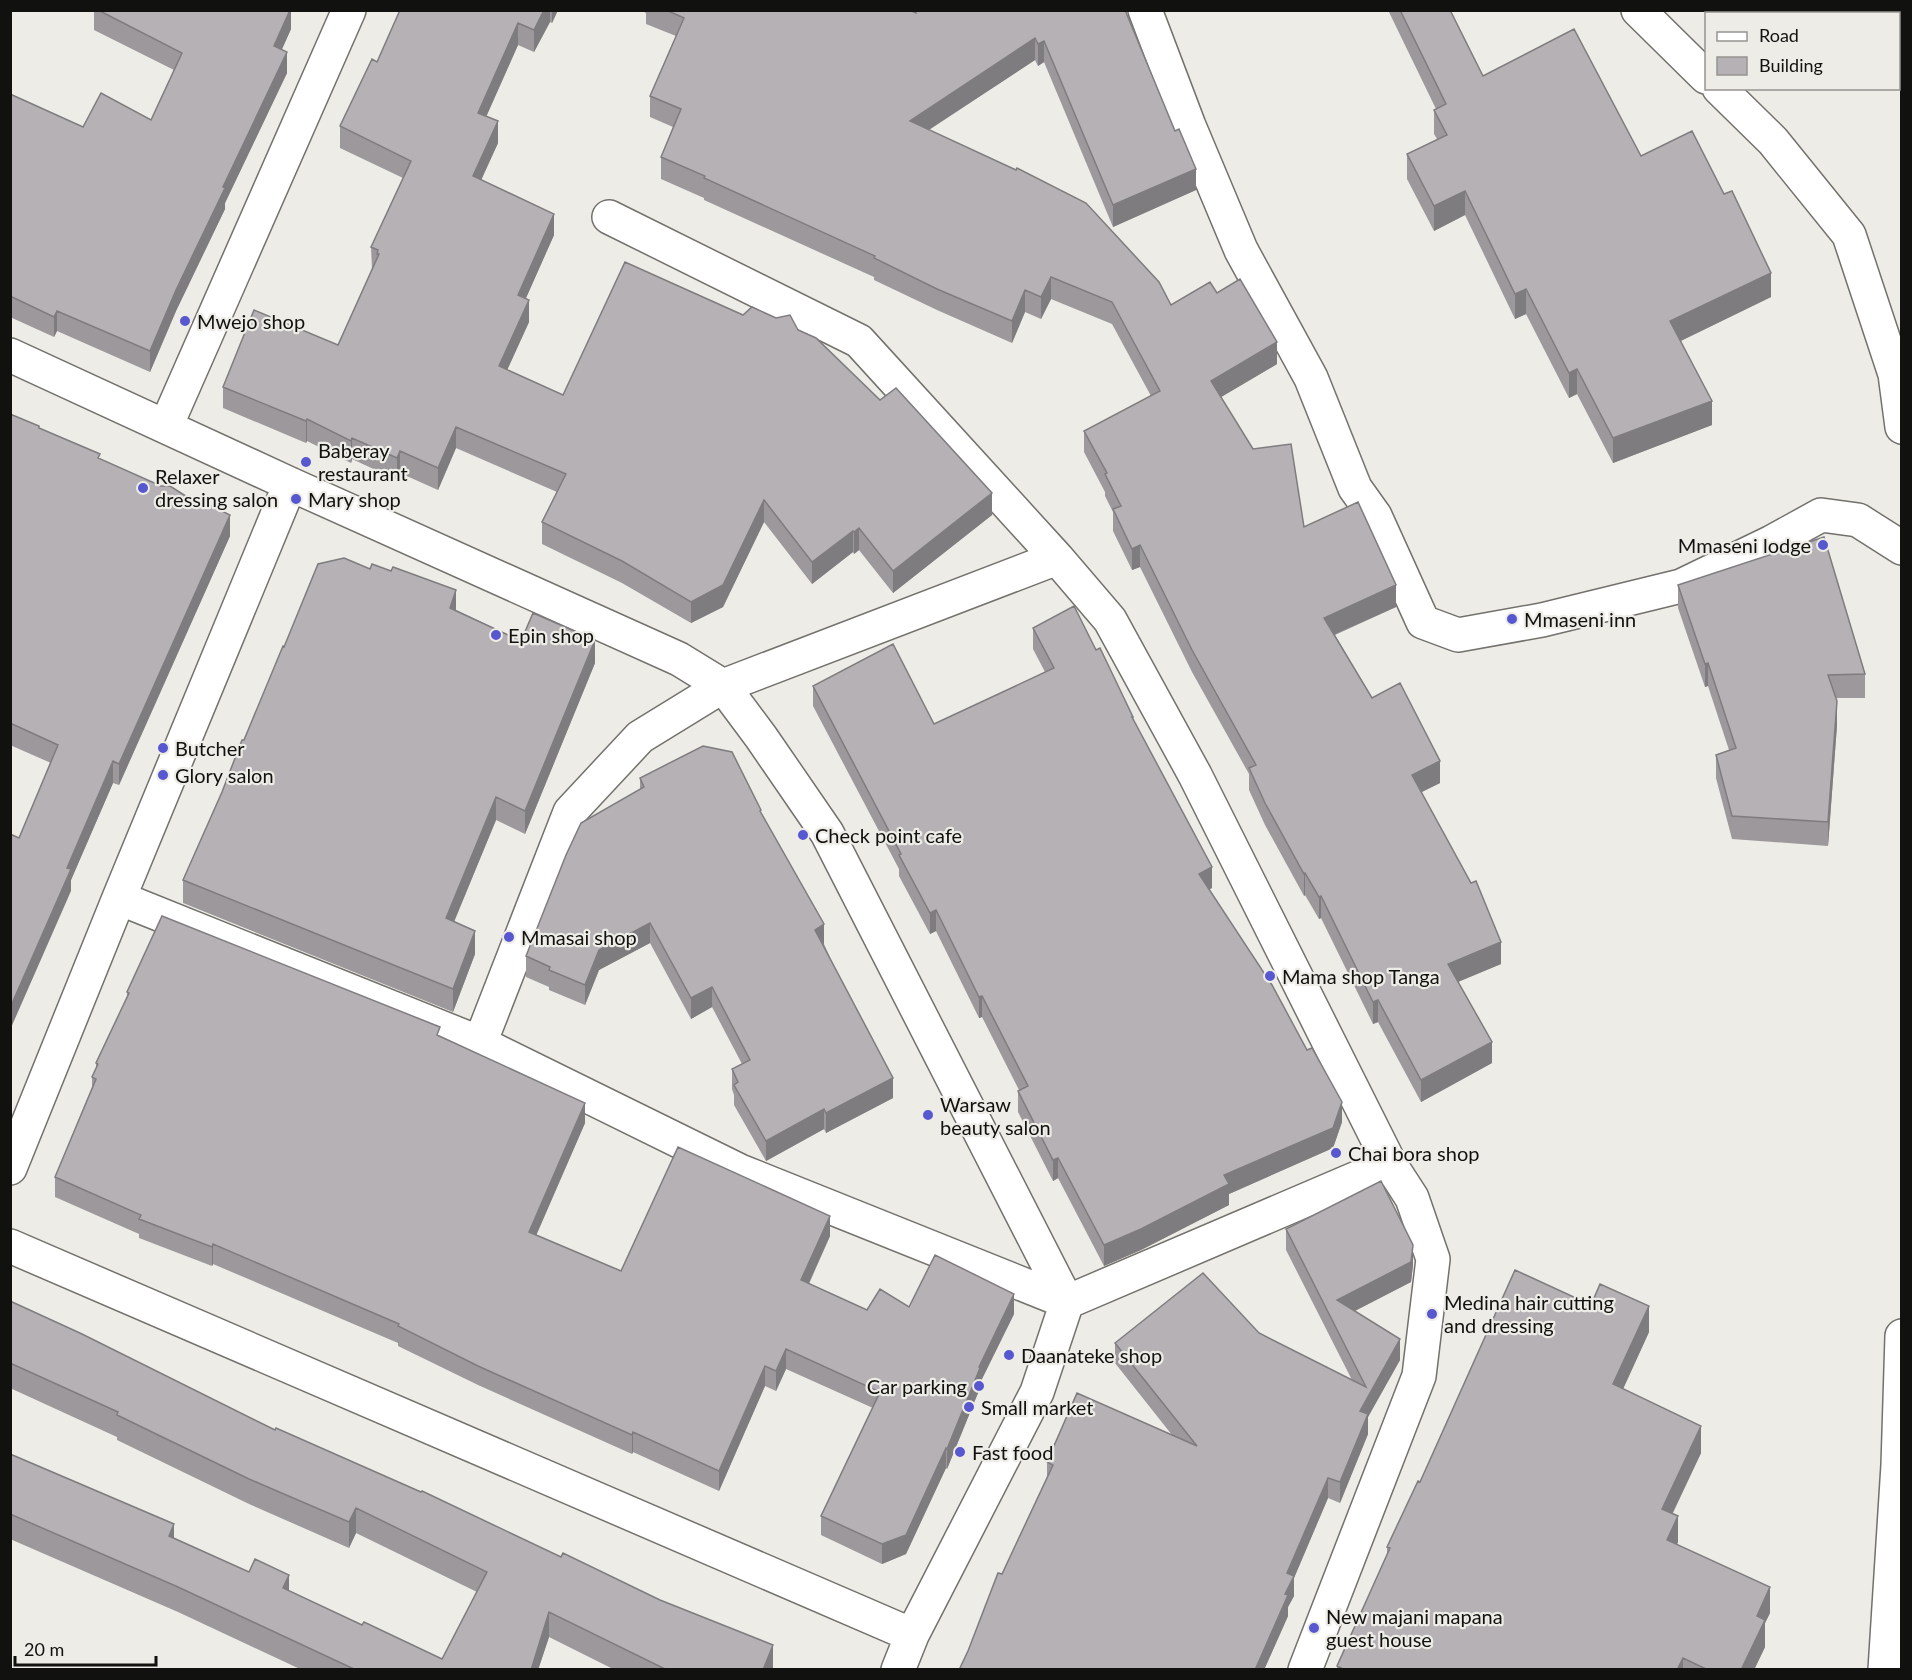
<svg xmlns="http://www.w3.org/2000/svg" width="1912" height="1680" font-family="Lato,sans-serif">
	<rect width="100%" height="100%" fill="#eeece7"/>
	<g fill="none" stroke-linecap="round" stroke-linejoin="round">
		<defs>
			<path id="minor" d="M1145 10 1189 126 1241 250 1311 378 1355 488 1375 516 1423 622 1458 635 1542 620 1681 586 1772 542 1821 515 1858 520 1902 548
				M1638 10 1706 77
				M1719 88 1773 141 1849 235 1895 374 1902 427
				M609 217 859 341 1057 558 1110 620 1195 775 1390 1164 1412 1198 1433 1259 1419 1376 1305 1670
				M10 355 290 484 679 659 723 686 761 737 827 833 1067 1302 1037 1392 912 1635 898 1670
				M166 426 349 10
				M119 898 480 1043 740 1171 1067 1302 1390 1164
				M480 1043 570 812 640 737 723 686 1057 558
				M10 1168 119 898 290 484
				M10 1246 912 1635
				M1885 1670 1898 1465 1902 1336"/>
		</defs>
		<use href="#minor" stroke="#73716c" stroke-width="36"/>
		<use href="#minor" stroke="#fff" stroke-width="33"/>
	</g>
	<path fill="#9d989c" d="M94 10H291V29L282 49 287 73 225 203V209L176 311 150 372 57 331 54 337 10 317V94L83 127 151 120 174 70 94 30Z
		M400 10H558L552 23 550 22 534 52 518 45 486 117 498 143 481 180 554 235 526 298 529 322 507 370 563 395 743 315 798 330 992 515 893 593 859 550 854 554 853 552 812 584 764 522 723 607 691 623 622 583 542 544V522L557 492 456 448 438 490 400 473 397 480 352 459 351 463 307 441 306 443 223 408V387L338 345 372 269 371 247 403 178 340 148V126L377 62Z
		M641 10H1125L1196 190 1113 227 1044 62 1038 66 1035 60 929 130 1171 305 1217 293 1277 364 1221 397 1253 449 1304 527 1396 607 1335 635 1372 698 1440 783 1421 792 1501 964 1458 982 1492 1063 1421 1102 1378 1022 1373 1024 1321 918 1319 919 1305 895 1304 896 1265 825 1249 790V774L1192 672 1140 567 1132 570 1113 531V512L1105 496V492L1084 452V431L1151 396 1112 324 1051 299 1041 319 1025 312 1012 343 937 310 874 280V277L704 200V198L661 179V157L673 127 650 117V96L676 36 646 24V13Z
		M1388 10H1450L1483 76 1641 156 1771 297 1681 341 1712 425 1613 463 1577 394 1569 398 1526 314 1515 319 1465 215 1434 231 1407 179V154L1437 139 1434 134V110L1436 109Z
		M1871 10H1902V73L1899 72V14H1877Z
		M10 414 100 459 230 536 119 785 113 783 71 880V891L19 838 51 763 10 745Z
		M1678 585 1865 674V698H1836L1837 725 1828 846 1732 839 1716 778V755L1729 750 1708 686 1705 687 1678 608Z
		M456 610 521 641 595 663 525 834 496 820 454 922 475 954 453 1012 183 903V880L222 792 284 647Z
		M1033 628 1096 650 1133 721 1212 888 1209 889 1342 1122 1333 1148 1229 1194V1205L1141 1250 1104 1266 1058 1178 1053 1181 1018 1112V1091L1019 1090 982 1017 979 1018 936 931 930 934 899 876V869L813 706V686L934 724 1045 672 1033 649Z
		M640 778 761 814 824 944 893 1098 826 1133 824 1129 766 1161 734 1105V1095L732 1089V1069L742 1064 712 1007 691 1019 650 943 599 970 585 1005 549 990V987L526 977V956L640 790Z
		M127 992 440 1036 585 1123 536 1235 621 1271 830 1236 809 1284 867 1310 909 1307 1014 1314 980 1383V1388L947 1469 946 1468 906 1554 882 1564 821 1535V1516L873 1408 786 1369 776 1391 765 1386 719 1491 633 1452 632 1454 478 1385 398 1346V1343L213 1264 212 1266 139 1238V1234L55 1197V1177L92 1088V1077L96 1068V1063L127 998Z
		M1286 1229 1413 1265 1411 1282 1355 1311 1400 1360 1368 1417V1434L1340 1503 1328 1498 1294 1578V1596L1288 1607V1616L1264 1670H959L1002 1574 1047 1478V1462L1172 1435 1115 1363V1343L1259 1333 1352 1380 1286 1250Z
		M10 1301 275 1430 773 1670H615L549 1637 538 1670H302L178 1612 10 1539V1454L174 1538 362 1625 442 1659 477 1592 356 1533 349 1548 249 1504 117 1440V1437L10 1388Z
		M1649 1332 1623 1389 1701 1453 1673 1513 1678 1542 1677 1544 1770 1613 1765 1623V1647L1754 1670H1337V1666L1387 1554V1547L1420 1482Z"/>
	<path fill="#7f7c7f" d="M290 10H291V29L274 67V46Z
		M544 10H550V22L534 52V30Z
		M552 10H558L552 23Z
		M518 23V45L478 135V113Z
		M1035 38V60L910 142V121Z
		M1044 41V62L1038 66V44Z
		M287 52V73L225 203V209L176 311 150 372V351L176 290 223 187Z
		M498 121V143L473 198V176Z
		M1196 169V190L1113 227V205Z
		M1465 191V215L1434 231V206Z
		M554 214V235L518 316V295Z
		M1771 273V297L1670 346V321Z
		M1051 277V299L1041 319V297Z
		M1526 289V314L1515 319V294Z
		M1025 290V312L1012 343V321Z
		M529 300V322L499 388V366Z
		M57 311V331L54 337V317Z
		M1277 342V364L1211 403V381Z
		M1577 369V394L1569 398V373Z
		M1712 401V425L1613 463V438Z
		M307 419V441L306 443V421Z
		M456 427V448L438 490V468Z
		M352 438V459L351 463V441Z
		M400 451V473L397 480V458Z
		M992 493V515L893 593V571Z
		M764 500V522L723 607 691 623V602Z
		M230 515V536L119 785V764Z
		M859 528V550L854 554V532Z
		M853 531V552L812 584V562Z
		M1140 545V567L1132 570V549Z
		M1396 585V607L1324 639V618Z
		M456 590V613L450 608Z
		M595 640V663L525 834V811Z
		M1708 663V686L1705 687V664Z
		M1837 701V725L1828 846V822Z
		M113 761V783L71 880V891L10 1030V1008L67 868Z
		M1440 761V783L1412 797V775Z
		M496 797V820L446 941V918Z
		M1212 867V888L1199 895V874Z
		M1305 873V895L1304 896V874Z
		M1321 896V918L1319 919V897Z
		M936 910V931L930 934V913Z
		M650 923V943L599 970 585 1005V985L599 950Z
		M824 924V944L815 950V930Z
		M475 931V954L453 1012V989Z
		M1501 942V964L1448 986V964Z
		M712 987V1007L691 1019V998Z
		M982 996V1017L979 1018V997Z
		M1378 1000V1022L1373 1024V1002Z
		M1492 1042V1063L1421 1102V1080Z
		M893 1078V1098L826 1133V1113Z
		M1342 1102V1122L1333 1148 1229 1194V1205L1141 1250 1104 1266V1245L1224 1175Z
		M585 1103V1123L529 1252V1232Z
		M824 1109V1129L766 1161V1141Z
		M1058 1158V1178L1053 1181V1160Z
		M830 1216V1236L801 1300V1280Z
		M213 1244V1264L212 1266V1247Z
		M1413 1245V1265L1411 1282 1337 1320V1300Z
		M1014 1294V1314L980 1383V1388L947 1469V1449L979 1367Z
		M1649 1306V1332L1613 1411V1384Z
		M1400 1339V1360L1368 1417V1434L1340 1503V1482L1360 1411Z
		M786 1349V1369L776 1391V1371Z
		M765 1366V1386L719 1491V1471Z
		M1701 1426V1453L1662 1535V1509Z
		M633 1432V1452L632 1454V1435Z
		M946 1448V1468L906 1554 882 1564V1544Z
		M1328 1478V1498L1294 1578V1596L1288 1607V1616L1264 1670H1255L1285 1594 1287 1573Z
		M356 1508V1533L349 1548V1522Z
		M1678 1516V1542L1667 1566V1540Z
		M174 1524V1549L169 1536Z
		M289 1575V1600L283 1588Z
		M1770 1587V1613L1765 1623V1647L1754 1670H1741L1757 1616Z
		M549 1612V1637L538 1670H531Z
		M773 1645V1670H763Z
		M1683 1658V1670H1677Z"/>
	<path fill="#b6b1b5" stroke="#7f7c7f" stroke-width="1.5" d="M98 10H290L274 46 287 52 223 187 225 188 176 290 150 351 57 311 54 317 10 296V94L83 127 101 93 151 120 182 53Z
		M400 10H544L534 30 518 23 478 113 498 121 473 176 554 214 518 295 529 300 499 366 563 395 625 262 743 315 752 307 776 318 790 315 798 330 816 338 880 400 896 388 992 493 893 571 859 528 854 532 853 531 812 562 764 500 723 585 691 602 622 561 542 522 566 474 456 427 438 468 400 451 397 458 352 438 351 441 307 419 306 421 223 387 254 310 338 345 379 254H377L378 250 371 247 411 161 340 126 372 59 377 62Z
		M666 10H909L916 13 915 10H1125L1175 131 1179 129 1196 169 1113 205 1044 41 1038 44 1035 38 910 121 1016 170 1017 168 1086 203 1159 282 1171 305 1210 282 1217 293 1240 279 1277 342 1211 381 1253 449 1291 444 1304 527 1358 502 1396 585 1324 618 1372 698 1400 683 1440 761 1412 775 1471 883 1476 881 1501 942 1448 964 1492 1042 1421 1080 1378 1000 1373 1002 1321 896 1319 897 1305 873 1304 874 1265 803 1249 768 1256 765 1192 650 1140 545 1132 549 1113 509 1121 506 1105 474 1107 473 1084 431 1160 391 1112 302 1051 277 1041 297 1025 290 1012 321 937 289 874 258 875 256 704 178 705 176 661 157 681 109 650 96 684 18Z
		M1400 10H1450L1483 76 1574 29 1641 156 1692 131 1724 194 1732 191 1771 273 1670 321 1712 401 1613 438 1577 369 1569 373 1526 289 1515 294 1465 191 1434 206 1407 154 1447 135 1434 110 1446 104Z
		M1891 10H1902V53L1899 52V44L1901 40 1899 35V14H1892Z
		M10 414 39 426V428L100 454 98 458 161 486H170L192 500 204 502 230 515 119 764 113 761 67 868 71 869 10 1008V834L19 838 58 745 10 723Z
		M1824 537 1865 674 1828 675 1837 701 1828 822 1732 816 1716 755 1736 748 1708 663 1705 664 1678 585Z
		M344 558 370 569 372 564 391 571 393 567 456 590 450 608 521 641 533 613 595 640 525 811 496 797 446 918 475 931 453 989 183 880 222 792 242 740H244L283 646 284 647 318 564Z
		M1074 606 1096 650 1100 648 1133 717H1132L1212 867 1199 874 1272 985 1307 1050 1312 1048 1342 1102 1333 1128 1224 1175 1229 1184 1141 1229 1104 1245 1058 1158 1053 1160 1018 1091 1028 1086 982 996 979 997 936 910 930 913 899 855 901 854 813 686 893 644 934 724 1054 668 1033 628Z
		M703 746 732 752 761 810 760 811 824 924 815 930 893 1078 826 1113 824 1109 766 1141 734 1085 738 1082 732 1069 750 1060 712 987 691 998 650 923 599 950 585 985 549 970 550 967 526 956 566 855 581 823 644 787 640 778Z
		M162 916 440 1027 437 1035 585 1103 529 1232 621 1271 678 1147 830 1216 801 1280 867 1310 880 1289 909 1307 935 1255 1014 1294 979 1367 980 1368 947 1449 946 1448 906 1535 882 1544 821 1516 880 1392 786 1349 776 1371 765 1366 719 1471 633 1432 632 1435 478 1366 398 1326 399 1324 213 1244 212 1247 139 1219 141 1215 55 1177 96 1079 92 1077 98 1064 96 1063 129 993 127 992Z
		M1381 1181 1413 1245 1411 1262 1337 1300 1400 1339 1360 1411 1368 1414 1340 1482 1328 1478 1287 1573 1294 1576 1285 1594 1288 1595 1255 1670H959L968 1651 998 1573 1002 1574 1053 1465 1047 1462 1077 1393 1197 1446 1115 1343 1203 1273 1259 1333 1366 1387 1286 1229Z
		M1515 1270 1591 1305 1600 1284 1649 1306 1613 1384 1701 1426 1662 1509 1678 1516 1667 1540 1770 1587 1757 1616 1765 1620 1741 1670H1708L1683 1658 1677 1670H1345L1337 1666 1390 1548 1387 1547 1418 1481 1420 1482Z
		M10 1301 82 1334 275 1430 276 1428 421 1492 422 1491 561 1557 563 1553 660 1600 773 1645 763 1670H667L549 1612 531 1670H356L178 1587 10 1514V1454L174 1524 169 1536 249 1572 255 1559 289 1575 283 1588 362 1625 364 1622 442 1659 487 1572 356 1508 349 1522 249 1479 117 1415 118 1412 10 1363Z"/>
	<g fill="#5757cf" stroke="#eeece7" stroke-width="2">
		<circle cx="185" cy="321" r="6"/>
		<circle cx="306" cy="462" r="6"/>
		<circle cx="143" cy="488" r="6"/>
		<circle cx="296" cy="499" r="6"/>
		<circle cx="1823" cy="545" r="6"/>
		<circle cx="1512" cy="619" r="6"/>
		<circle cx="496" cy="635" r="6"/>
		<circle cx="163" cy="748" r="6"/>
		<circle cx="163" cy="775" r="6"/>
		<circle cx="803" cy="835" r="6"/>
		<circle cx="509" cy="937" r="6"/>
		<circle cx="1270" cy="976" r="6"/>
		<circle cx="928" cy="1115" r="6"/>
		<circle cx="1336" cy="1153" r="6"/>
		<circle cx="1432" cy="1314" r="6"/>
		<circle cx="1009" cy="1355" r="6"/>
		<circle cx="979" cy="1386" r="6"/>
		<circle cx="969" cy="1407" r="6"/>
		<circle cx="960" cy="1452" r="6"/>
		<circle cx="1314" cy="1628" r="6"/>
	</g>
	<g text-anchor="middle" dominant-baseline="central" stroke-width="4.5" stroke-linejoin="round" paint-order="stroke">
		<g font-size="20" fill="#11110f" stroke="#eeece7" text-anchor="start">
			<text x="197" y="321">Mwejo shop</text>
			<text x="318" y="450">Baberay<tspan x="318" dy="23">restaurant</tspan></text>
			<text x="155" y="476">Relaxer<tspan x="155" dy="23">dressing salon</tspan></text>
			<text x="308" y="499">Mary shop</text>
			<text x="1811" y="545" text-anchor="end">Mmaseni lodge</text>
			<text x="1524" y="619">Mmaseni inn</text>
			<text x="508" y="635">Epin shop</text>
			<text x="175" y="748">Butcher</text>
			<text x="175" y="775">Glory salon</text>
			<text x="815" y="835">Check point cafe</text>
			<text x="521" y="937">Mmasai shop</text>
			<text x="1282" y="976">Mama shop Tanga</text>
			<text x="940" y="1104">Warsaw<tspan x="940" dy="23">beauty salon</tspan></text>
			<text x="1348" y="1153">Chai bora shop</text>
			<text x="1444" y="1302">Medina hair cutting<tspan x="1444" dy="23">and dressing</tspan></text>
			<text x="1021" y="1355">Daanateke shop</text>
			<text x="967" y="1386" text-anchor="end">Car parking</text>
			<text x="981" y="1407">Small market</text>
			<text x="972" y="1452">Fast food</text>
			<text x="1326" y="1616">New majani mapana<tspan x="1326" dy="23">guest house</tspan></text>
		</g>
	</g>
	<rect width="1912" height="1680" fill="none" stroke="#11110f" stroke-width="24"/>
	<rect x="1705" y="12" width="195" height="78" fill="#eeece7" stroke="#969491" stroke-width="1.5"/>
	<rect x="1717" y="32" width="30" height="9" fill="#ffffff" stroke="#969491" stroke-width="1.5"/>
	<text x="1759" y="42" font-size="18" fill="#11110f">Road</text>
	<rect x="1717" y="57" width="30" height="18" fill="#b6b1b5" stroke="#969491" stroke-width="1.5"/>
	<text x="1759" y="72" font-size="18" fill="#11110f">Building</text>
	<path d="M15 1656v9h141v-9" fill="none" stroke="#11110f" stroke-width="3"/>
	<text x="24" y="1656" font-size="18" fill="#11110f" stroke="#eeece7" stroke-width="4.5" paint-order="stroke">20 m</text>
</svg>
